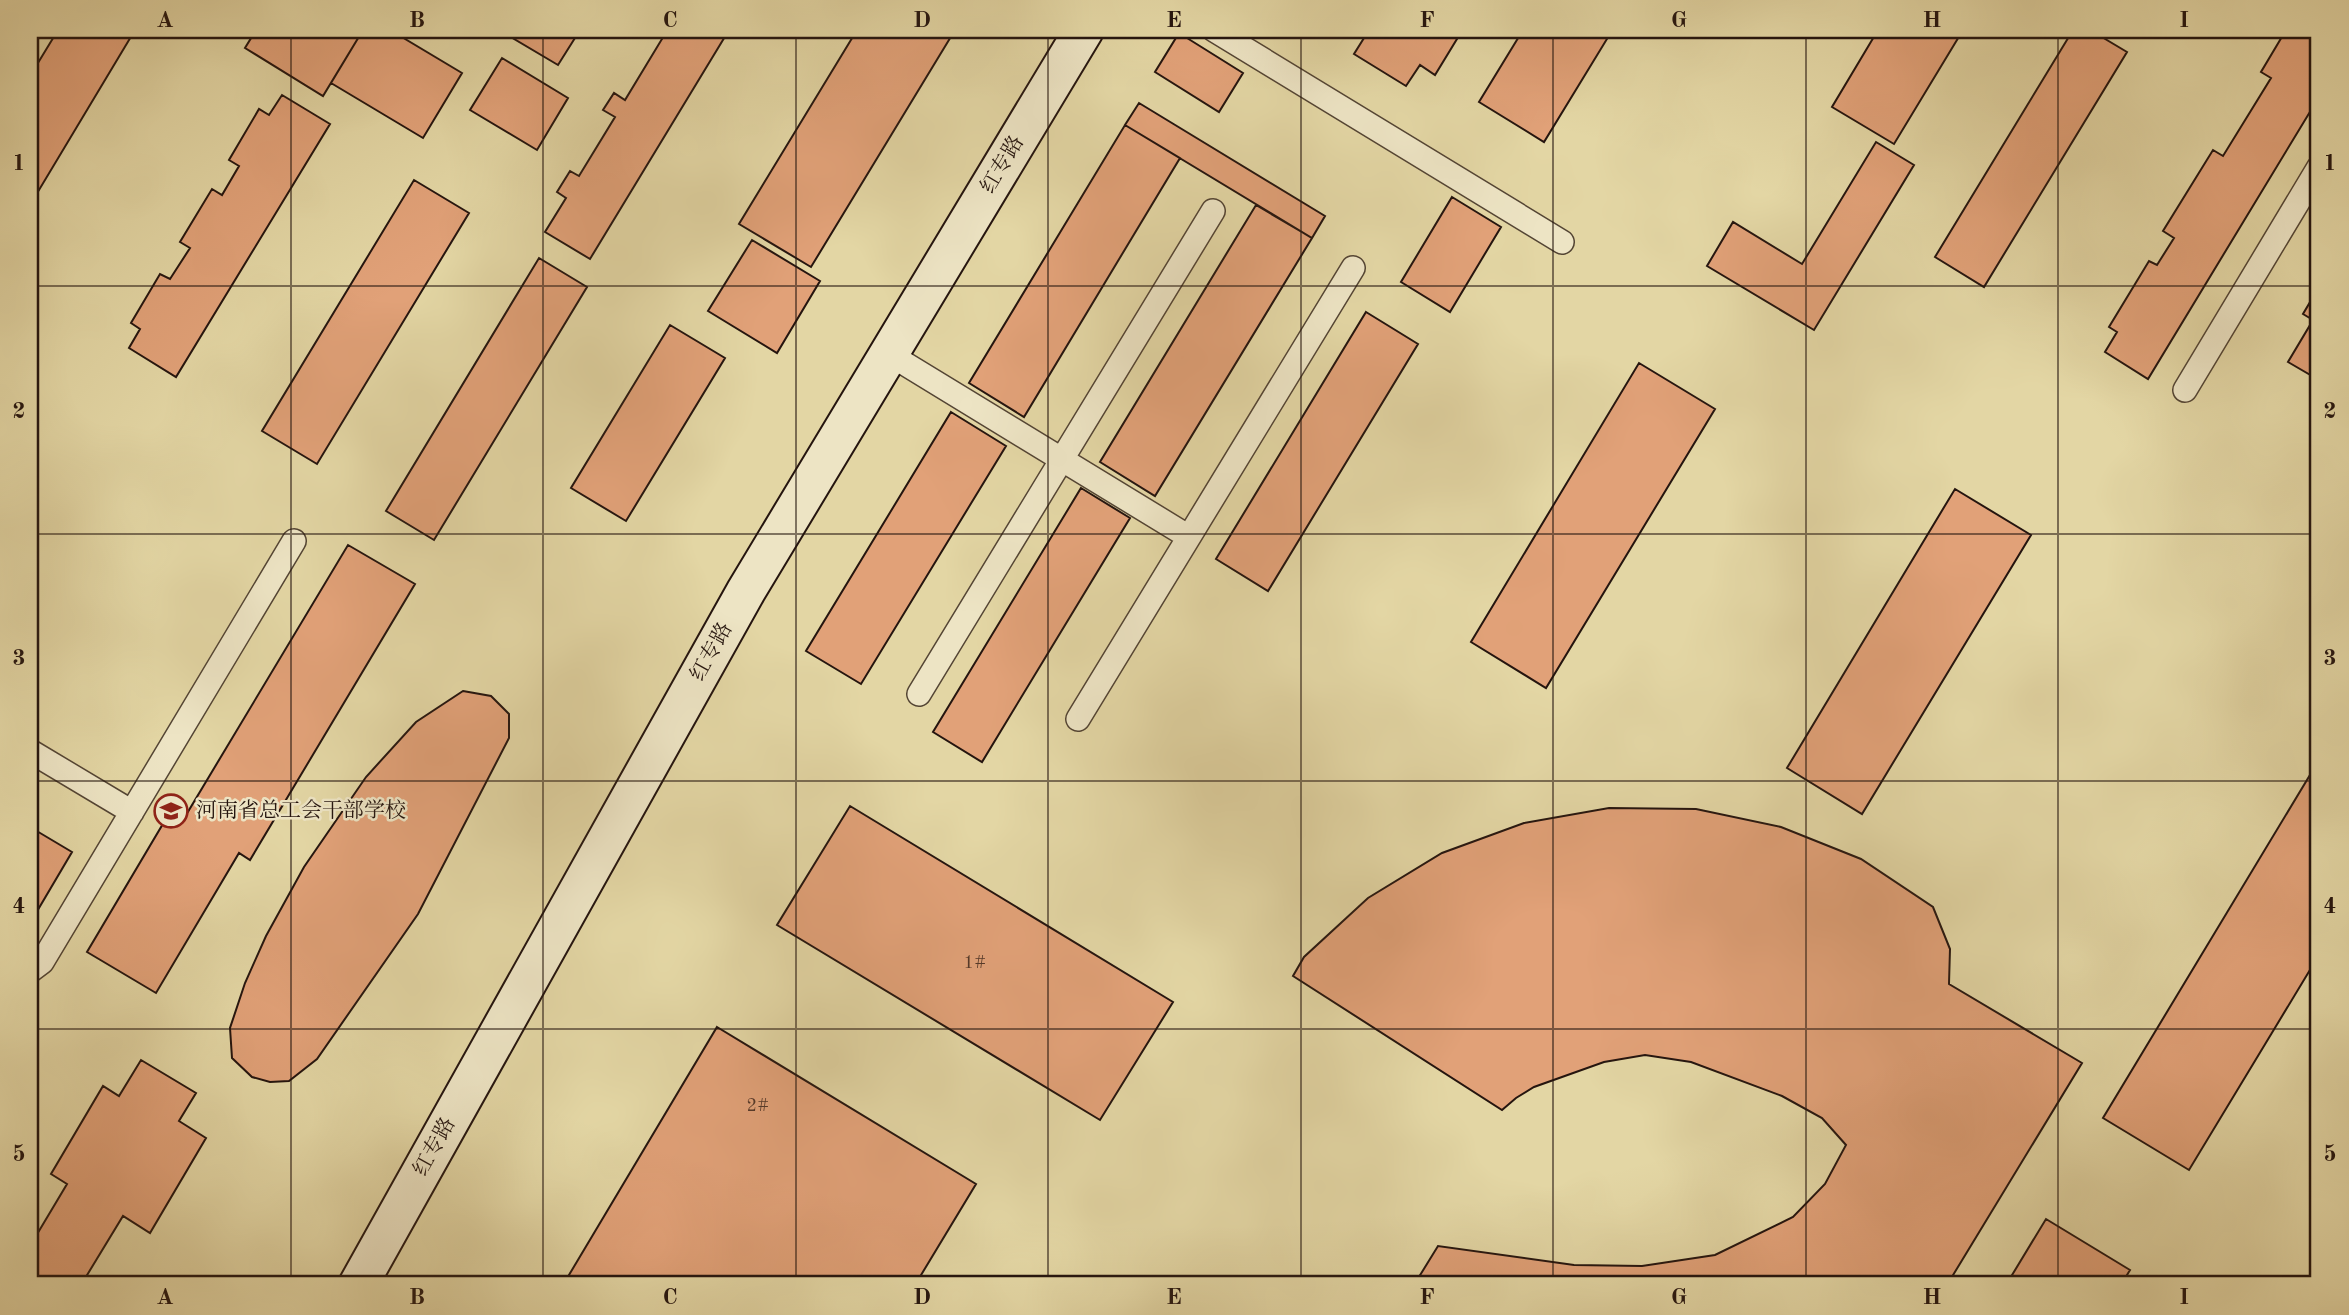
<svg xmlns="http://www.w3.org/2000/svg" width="2349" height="1315" font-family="'Old Standard TT','Noto Serif SC',serif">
	<rect width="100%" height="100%" fill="#e3d6a4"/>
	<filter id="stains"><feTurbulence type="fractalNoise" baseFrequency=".00286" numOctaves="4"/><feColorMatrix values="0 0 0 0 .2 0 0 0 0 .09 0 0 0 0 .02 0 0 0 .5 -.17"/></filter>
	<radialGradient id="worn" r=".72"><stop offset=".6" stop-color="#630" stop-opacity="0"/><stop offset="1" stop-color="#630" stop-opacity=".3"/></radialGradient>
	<path fill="#e1a178" stroke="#25150f" stroke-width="2" d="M58 30H135L30 205V76Z
		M256 30H363L323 96 245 48Z
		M363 30H390L462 73 423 138 331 83Z
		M499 30H580L558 65Z
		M657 30H729L590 259 545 232 566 198 557 192 570 171 579 176 615 117 603 110 614 93 625 100 665 34Z
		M857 30H955L811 267 739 224Z
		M1369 30H1454L1460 34 1435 75 1420 65 1406 86 1354 54Z
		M1523 30H1602L1610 34 1544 142 1479 102Z
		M1878 30H1963L1894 144 1832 107Z
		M2073 30H2090L2127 52 1984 287 1935 257Z
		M2286 30H2319V97L2148 379 2105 352 2117 332 2109 327 2149 261 2157 265 2174 238 2163 231 2213 150 2223 156 2271 78 2261 72Z
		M1179 33 1243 73 1219 112 1155 72Z
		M502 58 568 98 537 150 470 110Z
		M282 95 330 124 176 377 129 348 140 329 131 323 160 274 170 279 190 248 180 242 212 189 222 195 239 166 229 160 259 109 269 115Z
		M1139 103 1325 216 1312 238 1125 125Z
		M1125 125 1180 158 1024 417 969 383Z
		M1876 142 1914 165 1814 330 1707 266 1733 222 1802 264Z
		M414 180 469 213 317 464 262 431Z
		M1452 197 1501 227 1450 312 1401 282Z
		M1256 205 1312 238 1155 496 1100 462Z
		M752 240 820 281 777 353 708 311Z
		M539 258 587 287 434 540 386 511Z
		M2319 287V380L2288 362 2313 320 2303 314Z
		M1366 312 1418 344 1268 591 1216 559Z
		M670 325 725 358 626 521 571 488Z
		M1639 363 1715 409 1546 688 1471 642Z
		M951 412 1006 446 861 684 806 651Z
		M1081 488 1130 518 982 762 933 732Z
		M1955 489 2031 535 1862 814 1787 768Z
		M348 545 415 584 250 860 239 853 156 993 87 952 170 812 183 820Z
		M463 691 491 696 509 714V738L418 914 317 1059 289 1081 270 1082 252 1077 232 1058 230 1028 245 983 266 936 304 867 366 777 416 722Z
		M2319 760V955L2189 1170 2103 1118Z
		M850 806 1173 1002 1100 1120 777 925Z
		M1609 808 1696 809 1781 827 1861 859 1933 907 1950 949 1949 984 2082 1063 1947 1285H1414L1438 1246 1574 1265 1642 1266 1715 1255 1793 1217 1825 1184 1846 1145 1822 1118 1782 1096 1691 1062 1645 1055 1604 1062 1534 1087 1516 1098 1502 1110 1293 976 1304 957 1368 898 1442 853 1524 823Z
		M30 827 72 852 36 913 30 909Z
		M717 1027 976 1184 915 1285H563Z
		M141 1060 196 1093 179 1121 206 1138 150 1233 123 1216 81 1285H30V1246L67 1184 51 1174 103 1086 119 1096Z
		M2046 1219 2130 1270 2121 1285H2006Z"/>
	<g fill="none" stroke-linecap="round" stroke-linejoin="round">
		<defs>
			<path id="lane" d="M1214 30 1562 242
				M889 354 1189 537
				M2185 390 2319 167
				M919 694 1213 211
				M1078 719 1353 268
				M30 751 132 812
				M30 971 42 962 294 541"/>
			<path id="secondary" d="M358 1285 746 591 1084 30"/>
		</defs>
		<use href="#lane" stroke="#544534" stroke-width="26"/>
		<use href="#secondary" stroke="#25150f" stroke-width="42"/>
		<use href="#lane" stroke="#ede4c4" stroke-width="23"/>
		<use href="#secondary" stroke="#ede4c4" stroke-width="38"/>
	</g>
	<path fill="none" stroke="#25150f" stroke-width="2" stroke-opacity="0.55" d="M291 30V1285M543 30V1285M796 30V1285M1048 30V1285M1301 30V1285M1553 30V1285M1806 30V1285M2058 30V1285M30 286H2319M30 534H2319M30 781H2319M30 1029H2319"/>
	<defs>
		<symbol id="school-ring" viewBox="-11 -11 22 22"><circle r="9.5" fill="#ede4c4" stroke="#8f2418" stroke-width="1.5"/><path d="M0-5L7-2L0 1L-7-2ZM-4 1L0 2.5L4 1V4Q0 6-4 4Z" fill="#8f2418"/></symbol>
	</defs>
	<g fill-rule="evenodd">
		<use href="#school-ring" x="152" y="792" width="38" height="38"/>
	</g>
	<g text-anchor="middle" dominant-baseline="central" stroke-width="5" stroke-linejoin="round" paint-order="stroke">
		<g font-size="18" fill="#543829">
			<text x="975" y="963">1#</text>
			<text x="758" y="1106">2#</text>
		</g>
		<g font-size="21" fill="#25150f" stroke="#ede4c4">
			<text transform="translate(1003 165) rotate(-59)">红专路</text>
			<text transform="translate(712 652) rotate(-61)">红专路</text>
			<text transform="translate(435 1147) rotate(-61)">红专路</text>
		</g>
		<g font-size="21" fill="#25150f" stroke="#ede4c4" text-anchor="start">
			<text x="196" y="811">河南省总工会干部学校</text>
		</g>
	</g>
	<rect width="2349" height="1315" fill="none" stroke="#e3d6a4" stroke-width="77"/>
	<rect x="38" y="38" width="2272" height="1238" fill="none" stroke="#25150f" stroke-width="2.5"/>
	<g font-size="23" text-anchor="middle" font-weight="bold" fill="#25150f">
		<text x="165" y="27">A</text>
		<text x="417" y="27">B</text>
		<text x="670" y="27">C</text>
		<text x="922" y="27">D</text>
		<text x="1174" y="27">E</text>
		<text x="1427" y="27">F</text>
		<text x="1679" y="27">G</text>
		<text x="1932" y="27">H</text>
		<text x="2184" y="27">I</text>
		<text x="19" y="170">1</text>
		<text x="2330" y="170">1</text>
		<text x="19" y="418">2</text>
		<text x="2330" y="418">2</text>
		<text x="19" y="665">3</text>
		<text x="2330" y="665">3</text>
		<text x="19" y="913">4</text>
		<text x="2330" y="913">4</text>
		<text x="19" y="1161">5</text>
		<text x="2330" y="1161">5</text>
		<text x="165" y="1304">A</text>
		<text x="417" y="1304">B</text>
		<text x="670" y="1304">C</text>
		<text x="922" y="1304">D</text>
		<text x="1174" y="1304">E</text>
		<text x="1427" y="1304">F</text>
		<text x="1679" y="1304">G</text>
		<text x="1932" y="1304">H</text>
		<text x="2184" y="1304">I</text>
	</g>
	<rect width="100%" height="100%" filter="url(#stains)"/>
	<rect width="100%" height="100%" fill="url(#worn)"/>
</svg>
